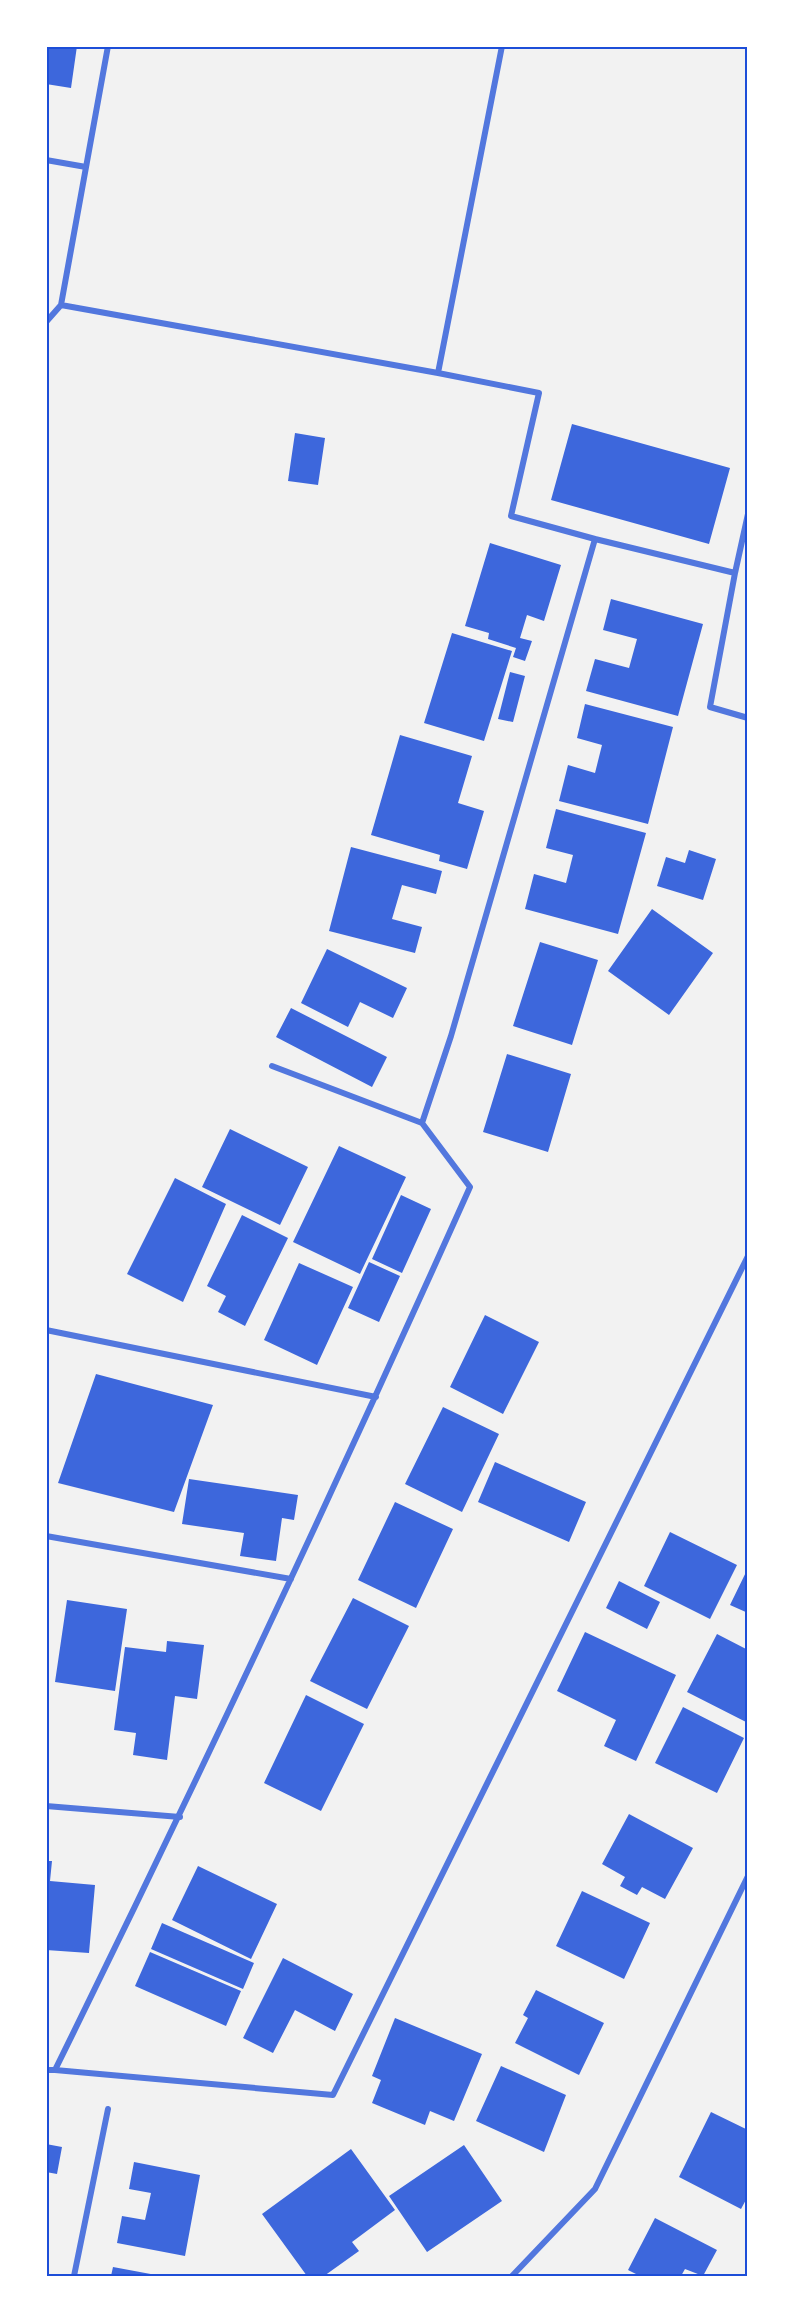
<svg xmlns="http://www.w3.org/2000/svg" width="794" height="2323" font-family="Signika,sans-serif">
	<rect width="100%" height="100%" fill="#f2f2f2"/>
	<path fill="#3d67dc" d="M46 46H77L71 88 46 84Z
		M572 424 730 468 709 544 551 500Z
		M295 433 325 438 318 485 288 481Z
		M490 543 561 565 544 621 527 615 520 638 532 641 525 661 513 657 516 648 488 639 489 633 465 626Z
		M611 599 703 624 678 716 586 691 595 659 629 668 637 639 603 630Z
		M452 633 512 651 484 741 424 723Z
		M510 672 525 676 513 722 498 719Z
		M585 704 673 727 648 824 559 801 568 765 595 773 602 745 577 738Z
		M400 735 472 756 458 803 484 811 467 869 439 861 440 855 371 835Z
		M556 809 646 833 618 934 525 909 534 874 566 883 573 855 546 848Z
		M351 847 442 871 436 894 402 885 392 919 422 927 415 953 329 931Z
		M689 850 716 859 703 900 657 886 666 857 685 863Z
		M652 909 713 953 669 1015 608 971Z
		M540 942 598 960 572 1045 513 1026Z
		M327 949 407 988 393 1018 360 1002 348 1027 301 1003Z
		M291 1008 387 1057 372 1087 276 1037Z
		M507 1054 571 1074 548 1152 483 1132Z
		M230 1129 308 1167 280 1225 202 1187Z
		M339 1146 406 1177 360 1274 293 1242Z
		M175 1178 226 1204 183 1302 127 1274Z
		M401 1195 431 1209 402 1273 372 1259Z
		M242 1215 288 1238 245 1326 218 1312 226 1296 207 1286Z
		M369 1262 400 1276 379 1322 348 1308Z
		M299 1263 353 1287 317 1365 264 1340Z
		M485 1315 539 1342 503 1414 450 1387Z
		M96 1374 213 1405 174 1512 58 1483Z
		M443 1407 499 1434 462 1512 405 1484Z
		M495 1462 586 1502 569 1542 478 1502Z
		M189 1479 298 1495 294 1520 282 1518 276 1561 240 1556 244 1533 182 1524Z
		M395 1502 453 1529 416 1608 358 1580Z
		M670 1532 737 1565 710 1619 644 1586Z
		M748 1568V1613L730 1605Z
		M619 1581 660 1602 647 1629 606 1608Z
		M353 1598 409 1626 367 1709 310 1681Z
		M67 1600 127 1609 115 1691 55 1682Z
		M585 1632 676 1675 636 1761 604 1746 616 1720 557 1691Z
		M717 1634 748 1650V1723L687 1692Z
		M167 1641 204 1645 197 1699 175 1696 167 1760 133 1755 136 1733 114 1730 125 1647 166 1652Z
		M306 1695 364 1724 321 1811 264 1783Z
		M683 1707 744 1738 717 1793 655 1763Z
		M629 1814 693 1848 665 1899 642 1887 637 1895 620 1886 625 1877 602 1864Z
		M46 1861H52L50 1881 95 1885 89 1953 46 1950Z
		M198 1866 277 1904 251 1959 172 1920Z
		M582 1891 650 1923 624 1979 556 1946Z
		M162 1923 254 1963 243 1989 151 1949Z
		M150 1952 241 1991 226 2026 135 1986Z
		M283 1958 353 1994 335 2031 295 2010 273 2053 243 2038Z
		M536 1990 604 2023 579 2075 515 2043 528 2018 523 2015Z
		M395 2018 482 2054 454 2121 430 2111 425 2125 372 2103 381 2080 372 2076Z
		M501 2066 566 2095 544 2152 476 2121Z
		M711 2112 748 2130V2196L741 2209 679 2177Z
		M46 2144 62 2147 57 2174 46 2172Z
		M464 2145 502 2201 427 2252 389 2196Z
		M351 2149 395 2210 352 2242 359 2251 324 2276H307L262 2214Z
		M134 2162 200 2175 185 2256 117 2243 122 2216 145 2220 151 2193 129 2189Z
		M655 2218 717 2250 703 2276 685 2269 681 2276H640L628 2270Z
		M113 2267 156 2275V2276H111Z"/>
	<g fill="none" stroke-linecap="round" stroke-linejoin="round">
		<path stroke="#5277de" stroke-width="6" d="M46 160 86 167
			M46 322 61 305
			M438 373 502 46
			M595 539 735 573 748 514
			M735 573 710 707 748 718
			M272 1066 422 1123
			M46 1330 376 1397
			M46 1536 291 1579
			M46 1806 180 1817
			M46 2070H55C199 1778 337 1484 470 1187L422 1123 451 1036 595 539 511 516 539 393 438 373 61 305 108 46
			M55 2070 333 2095 748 1256
			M74 2276 108 2109
			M512 2276 595 2189 748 1876"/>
	</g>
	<rect width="794" height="2323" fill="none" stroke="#ffffff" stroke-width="96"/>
	<rect x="48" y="48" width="698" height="2227" fill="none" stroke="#1d4ed8" stroke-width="2"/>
</svg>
